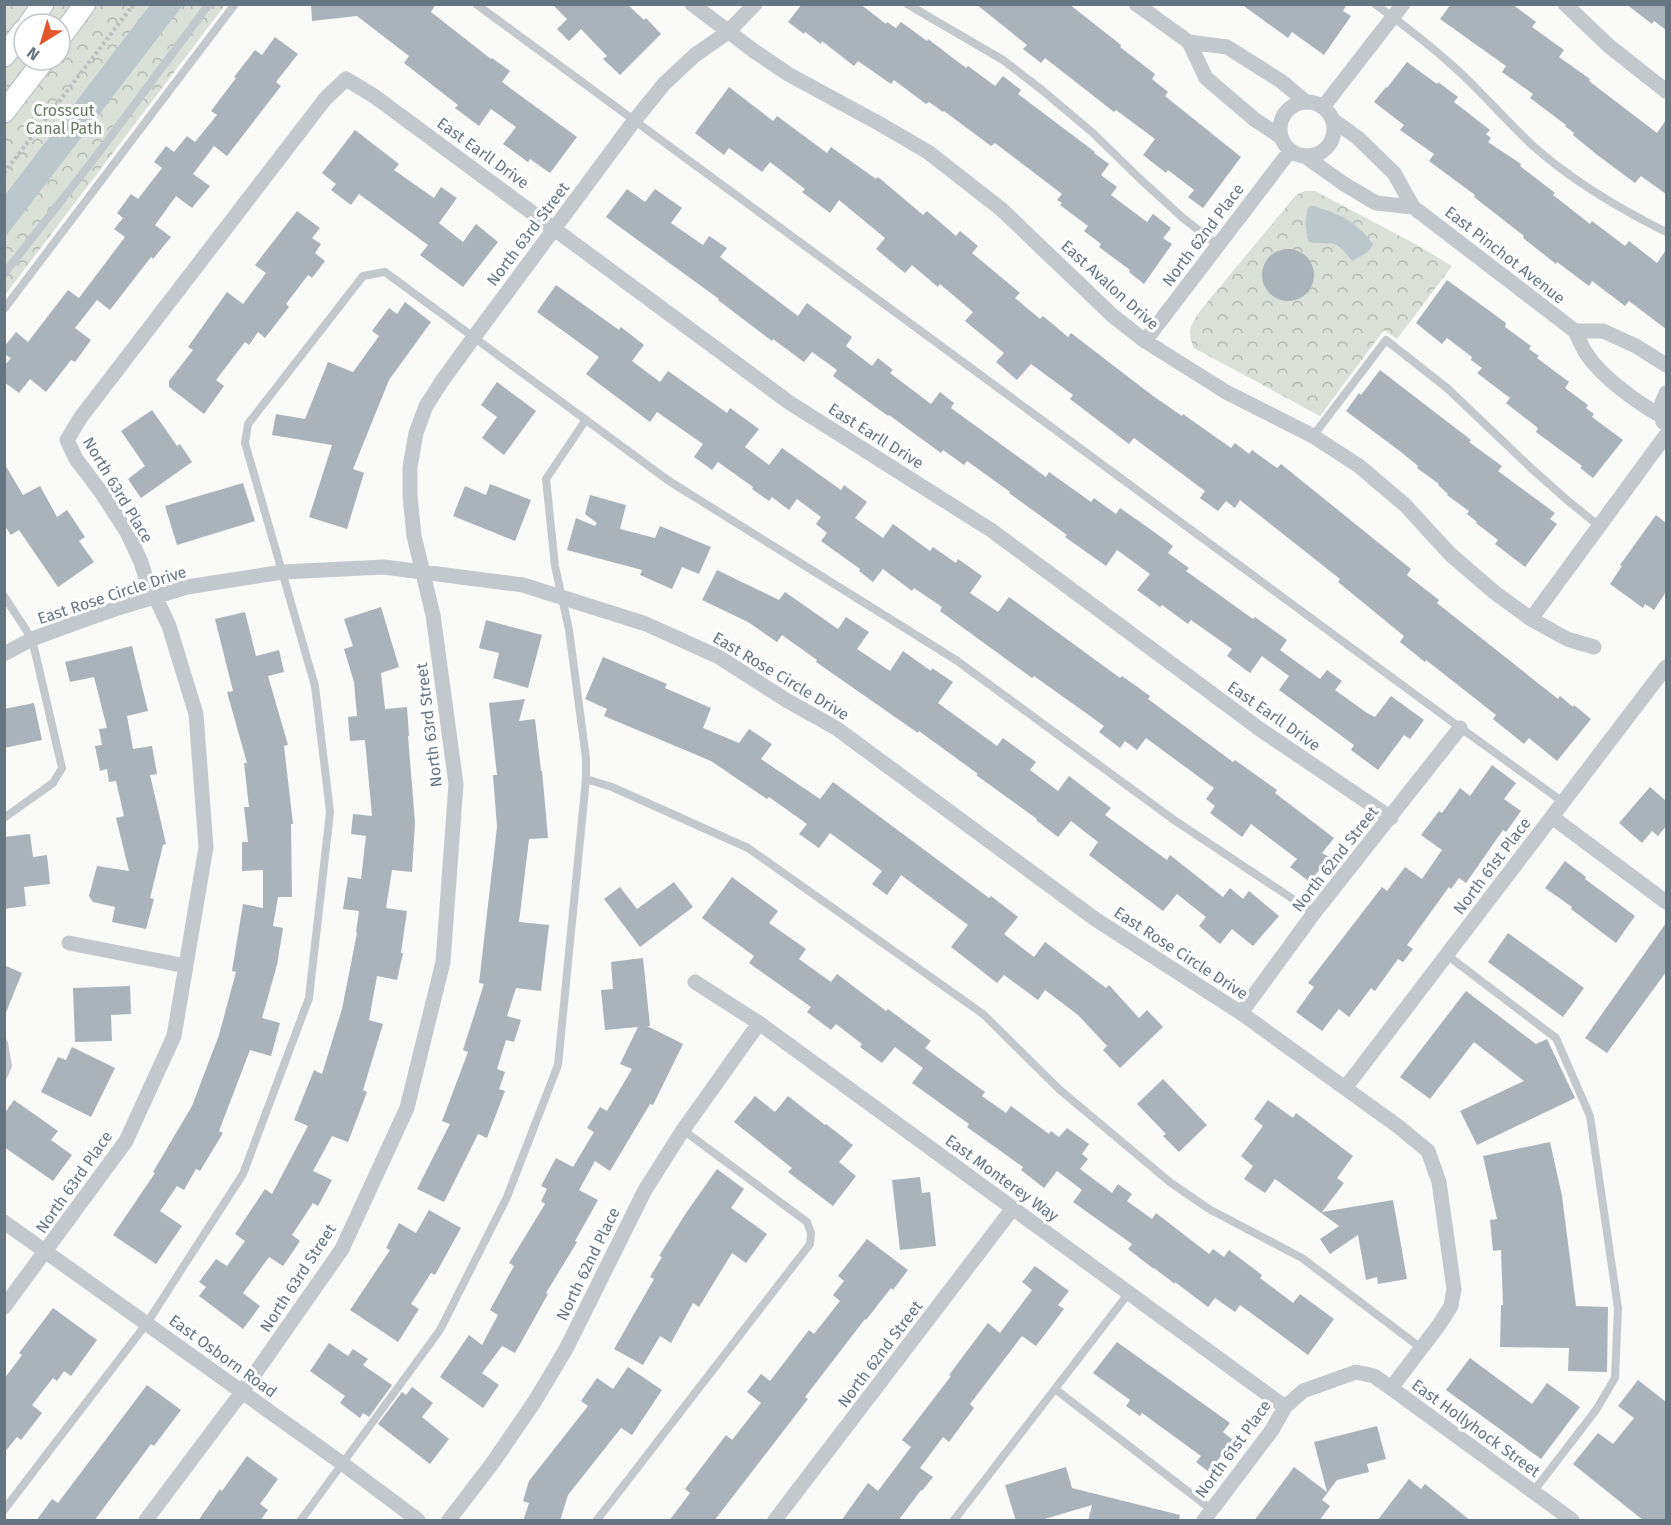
<svg xmlns="http://www.w3.org/2000/svg" width="1671" height="1525" font-family="'Fira Sans',sans-serif">
	<defs>
		<pattern id="forest-crowns" width="20" height="18" patternUnits="userSpaceOnUse" patternTransform="scale(1.5)"><rect width="20" height="18" fill="#dadfd7"/><path d="M2 6a3 3 0 1 1 6 0M12 15a3 3 0 1 1 6 0" fill="none" stroke="#b4b9b4"/></pattern>
	</defs>
	<rect width="100%" height="100%" fill="#fafaf8"/>
	<path fill="url(#forest-crowns)" fill-rule="evenodd" d="M5 5H225L5 295ZM24 24H60V60H24Z
		M1305 191H1315L1417 245 1452 266 1397 339 1384 330 1320 416 1194 348C1186 331 1191 325 1200 311L1296 195Z"/>
	<path fill="#bbc7cb" d="M150 5H183L5 237V195Z
		M1310 206H1314C1341 215 1355 220 1373 244 1369 254 1360 256 1352 261 1333 236 1335 246 1309 242 1305 231 1304 215 1310 206Z"/>
	<path fill="#aab3b9" d="M311 4H436L431 12 491 59 492 58 510 71 502 82 577 137 550 173 530 159 528 162 503 144 516 127 491 109 479 126 455 108 458 105 404 63 409 56 357 16 312 21Z
		M552 4H627L644 20 646 18 661 34 620 75 603 59 607 56 581 29 569 41 557 29 567 19Z
		M802 4H860L886 24 887 22 896 28 901 22 927 41 928 39 966 68 968 66 995 86 1003 76 1021 90 1018 94 1095 152 1094 153 1109 164 1101 175 1117 187 1111 195 1147 222 1153 214 1171 228 1163 238 1172 244 1144 284 1129 272 1130 270 1099 247 1101 244 1084 231 1088 226 1060 205 1062 203 1057 200 1062 194 995 143 991 146 944 111 943 112 929 102 926 104 894 80 891 84 858 61 854 66 822 41 821 44 805 32 804 34 788 22Z
		M976 4H1069L1121 45 1120 47 1155 74 1152 79 1168 92 1165 96 1241 157 1203 208 1188 197 1194 190 1168 170 1166 173 1143 155 1155 139 1116 110 1114 112 1045 58 1041 63 1023 49 1027 45Z
		M1241 4H1347L1343 11 1351 16 1324 55 1292 32 1288 38Z
		M1451 4H1512L1536 22 1532 27 1564 50 1559 57 1590 79 1589 81 1657 133 1666 120V194L1641 176 1635 183 1596 154 1573 135 1574 133 1565 126 1566 125 1530 98 1533 94 1502 72 1506 66 1440 19Z
		M1626 4H1666V30L1654 21 1652 24Z
		M275 37 298 54 276 82 281 86 227 156 214 146 193 174 210 186 192 208 176 196 155 225 171 237 153 259 151 257 110 310 97 300 75 328 91 340 75 362 71 360 46 392 30 379 19 393 4 382V366L11 358 4 354V347L16 332 28 342 68 290 79 298 125 237 114 229 123 218 117 213 131 194 138 199 162 168 154 162 166 146 174 152 187 136 195 142 217 115 211 111 236 78 234 77 255 50 262 55Z
		M1407 62 1437 84 1438 82 1458 97 1454 102 1490 130 1486 134 1491 138 1488 142 1521 164 1520 166 1555 193 1553 195 1590 224 1592 221 1625 246 1629 241 1657 263 1666 250V329L1629 301 1625 306 1592 281 1589 286 1557 262 1556 264 1523 238 1524 236 1474 197 1475 195 1429 161 1434 154 1400 130 1404 125 1374 102 1386 87 1387 88Z
		M729 87 773 121 777 116 827 153 831 147 876 179 878 177 923 215 927 211 956 236 960 231 978 246 972 253 1020 293 1015 298 1040 319 1043 316 1068 337 1071 333 1153 396 1182 416 1183 414 1231 448 1235 443 1249 454 1252 450 1277 468 1281 464 1411 569 1407 575 1439 600 1437 603 1558 699 1560 696 1573 707 1574 705 1591 719 1557 761 1529 738 1524 744 1493 719 1496 715 1426 660 1425 662 1400 642 1404 636 1338 582 1340 579 1240 500 1235 508 1226 501 1218 511 1200 498 1205 491 1134 438 1129 444 1070 399 1073 395 1031 364 1017 380 996 362 1004 353 965 321 973 312 940 284 938 287 912 265 905 273 876 249 885 238 839 200 830 213 802 192 805 189 770 162 762 172 729 148 724 155 695 133Z
		M355 130 399 164 394 170 434 198 441 187 457 198 439 223 463 242 476 224 498 242 463 287 420 255 428 245 359 194 351 205 331 190 336 184 322 173Z
		M627 189 645 202 655 189 682 208 671 223 703 245 709 236 727 248 720 257 798 316 807 303 852 337 846 346 872 366 878 358 893 370 890 373 931 404 940 392 954 403 951 408 1046 477 1049 472 1091 502 1094 498 1116 514 1120 508 1150 529 1173 546 1168 553 1189 568 1186 571 1253 619 1255 617 1287 640 1280 650 1320 679 1327 670 1342 681 1335 690 1367 713 1375 717 1391 696 1424 720 1410 739 1404 735 1378 770 1351 750 1354 745 1279 690 1289 676 1262 656 1250 673 1227 656 1232 649 1191 620 1188 624 1162 605 1160 607 1137 590 1150 574 1117 550 1106 566 1065 537 1067 535 1009 493 1010 492 967 461 964 465 943 450 941 453 889 415 888 416 833 376 837 370 812 352 804 362 773 339 772 341 718 300 719 299 606 217Z
		M297 211 320 228 312 238 321 244 315 253 325 261 312 278 308 275 286 304 289 307 265 338 258 332 249 345 245 342 216 380 224 386 204 414 169 387V381L193 350 188 347 227 292 243 304 266 273 255 265Z
		M1262 275a26 26 0 1 1 52 0a26 26 0 1 1-52 0Z
		M1447 280 1506 323 1505 327 1531 346 1529 349 1539 356 1537 358 1569 382 1565 388 1588 405 1586 408 1594 414 1592 417 1623 440 1593 478 1580 468 1582 466 1536 432 1538 428 1506 403 1510 398 1477 373 1482 368 1471 360 1472 357 1447 338 1442 344 1416 323Z
		M556 285 619 330 621 327 644 345 632 361 660 382 668 371 727 413 730 408 759 429 745 447 769 465 782 448 841 490 844 485 867 502 855 518 883 538 893 524 930 551 933 547 956 563 958 559 982 576 970 593 998 612 1009 597 1120 678 1122 676 1150 696 1148 699 1233 762 1235 760 1277 790 1275 793 1334 838 1322 853 1329 857 1310 882 1290 867 1297 859 1251 824 1242 837 1210 813 1215 806 1206 799 1214 788 1146 738 1137 750 1125 741 1120 748 1099 732 1104 726 1034 676 1032 678 940 611 942 607 914 588 912 591 883 569 873 582 859 571 860 569 821 541 827 533 816 524 821 517 797 499 789 510 772 497 769 501 752 489 753 487 718 462 712 470 694 457 703 444 657 412 650 422 586 374 599 357 537 312Z
		M405 302 431 322 389 380 353 469 364 473 347 529 309 517 332 445 272 435 276 414 305 419 328 362 353 372 379 336 372 331 389 308 397 314Z
		M1380 370 1471 440 1469 442 1502 466 1498 471 1555 513 1550 519 1557 524 1525 567 1495 544 1498 540 1476 523 1477 522 1467 514 1469 511 1447 495 1448 494 1438 485 1439 484 1417 468 1418 466 1401 452 1346 411 1359 393 1361 395Z
		M497 382 536 411 504 455 482 438 497 417 481 405Z
		M152 410 177 446 180 444 192 462 141 498 128 479 145 466 121 431Z
		M4 463 23 495 40 486 57 517 67 510 85 537 79 541 94 562 58 587 19 530 11 535 4 525Z
		M243 483 255 521 177 545 165 506Z
		M490 484 531 500 515 541 453 516 465 486 486 495Z
		M590 495 626 505 620 529 655 538 660 526 711 547 699 574 682 567 672 589 640 575 642 570 567 550 576 518 595 526 597 523 585 514Z
		M1656 515 1666 523V592L1654 610 1645 604 1643 608 1610 584 1622 566 1620 565Z
		M717 570 779 600 785 592 838 629 846 617 869 632 857 649 890 671 903 651 931 671 932 668 953 682 938 703 997 746 1003 738 1036 762 1030 770 1058 791 1069 776 1111 808 1105 815 1167 860 1170 855 1223 897 1230 888 1243 899 1249 891 1279 916 1253 946 1232 929 1220 944 1199 926 1206 917 1177 894 1163 911 1089 855 1098 842 1071 821 1058 837 1036 820 1037 819 976 775 978 774 919 731 918 733 816 662 817 660 782 635 777 642 748 622 702 600Z
		M381 607 399 667 381 673 385 709 407 707 409 736H408L415 822 412 872 392 870 386 908 407 911 401 953H403L397 980 377 976 369 1020 383 1024 363 1090 367 1092 348 1142 332 1136 313 1171 332 1180 318 1206 313 1203 292 1235 300 1241 283 1266 269 1257 243 1293 260 1306 243 1329 199 1296 206 1287 199 1282 216 1259 227 1266 245 1241 235 1234 265 1189 272 1194 308 1126 294 1120 314 1070 322 1074 342 1009 357 933 356 932 359 911 343 909 348 877 361 879 366 836 351 834 353 814 372 816 365 740 350 741 348 717 357 716 354 682 344 649 353 646 344 619Z
		M245 612 256 656 279 650 284 672 268 676 288 745 284 746 293 824H291L292 897H278L273 926 283 928 277 965 262 1018 280 1023 271 1056 250 1050 219 1131 223 1133 200 1171 196 1169 184 1190 177 1186 160 1211 182 1226 156 1264 113 1235 155 1173 153 1172 192 1106 219 1035 236 972 232 971 243 904 263 908V870L242 871V842H248L244 807H249L244 763H247L227 692 233 691 215 619Z
		M486 620 542 635 528 688 493 678 499 653 479 648Z
		M132 646 148 711 127 716 133 749 152 746 157 774 150 775 166 844 163 845 150 898 154 899 146 929 112 922 115 907 93 902 89 896 97 866 129 871 116 818 124 816 116 781 109 782 107 769 100 771 95 746 102 745 99 729 107 728 94 677 70 682 65 662Z
		M603 657 667 684 665 688 711 708 703 728 739 743 749 729 772 744 761 759 820 799 833 782 989 898 991 896 1018 917 1004 934 1034 957 1045 942 1106 988 1109 985 1139 1018 1147 1010 1163 1027 1120 1068 1103 1050 1107 1046 1078 1015 1045 990 1038 1000 1004 975 997 983 951 947 968 925 901 875 887 895 872 884 882 871 830 833 819 848 799 834 807 824 769 797 767 799 711 761 604 716 607 709 585 699Z
		M525 699 519 721 535 719 541 771H542L548 838 529 839 519 922 549 925 541 991 516 988 507 1016 521 1020 514 1042 506 1040 497 1069 505 1072 499 1089 505 1091 487 1138 478 1134 444 1202 417 1189 450 1124 442 1121 468 1052 463 1050 484 984 479 983 497 827 493 775H497L489 703Z
		M34 703 42 740 4 748V709Z
		M1492 765 1516 783 1504 799 1521 811 1506 832 1503 830 1466 883 1459 878 1451 889 1449 887 1407 945 1413 949 1403 962 1398 959 1375 991 1371 988 1349 1017 1339 1009 1322 1031 1296 1012 1314 987 1308 983 1382 887 1387 891 1405 867 1422 879 1442 850 1421 835 1439 811 1442 813 1460 788 1470 796Z
		M1650 787 1666 801V826L1658 836 1652 831 1642 843 1619 823Z
		M30 834 33 857 47 855 50 884 24 887 26 906 4 909V837Z
		M1565 861 1586 877 1585 879 1635 916 1616 943 1571 909 1572 907 1545 888Z
		M732 877 778 911 769 923 806 949 799 959 831 982 837 974 886 1011 888 1009 931 1041 925 1048 985 1092 982 1096 1006 1113 1011 1106 1049 1134 1051 1131 1059 1137 1067 1128 1089 1144 1082 1154 1088 1159 1080 1169 1112 1193 1118 1184 1132 1194 1127 1201 1152 1219 1156 1213 1209 1254 1213 1249 1224 1257 1229 1250 1262 1275 1260 1278 1293 1303 1300 1294 1334 1319 1308 1355 1240 1305 1235 1312 1215 1298 1208 1307 1175 1282V1284L1154 1268V1269L1128 1249 1132 1244 1073 1202 1082 1190 1057 1171 1044 1188 1021 1170 1023 1167 967 1127 969 1124 912 1083 923 1068 895 1047 882 1063 860 1047 862 1044 836 1024 831 1030 807 1012 811 1007 749 963 754 956 702 918Z
		M674 882 693 907 640 947 604 899 620 887 637 909Z
		M1666 923V972L1607 1053 1585 1038Z
		M1508 933 1584 988 1563 1017 1488 962Z
		M643 958 650 1026H647L683 1044 653 1105 650 1104 610 1171 595 1161 579 1190 598 1200 575 1241 577 1242 546 1293 548 1294 515 1353 502 1346 482 1373 499 1385 483 1408 440 1377 469 1335 482 1345 498 1315 490 1310 514 1266 509 1263 545 1204 541 1201 547 1189 541 1186 556 1158 573 1167 594 1132 587 1128 600 1107 607 1111 632 1069 620 1064 638 1027 605 1030 601 990 613 989 611 962Z
		M4 965 22 973 5 1015H4Z
		M130 986 131 1014 111 1015 112 1041 75 1042 73 988Z
		M1466 991 1536 1044 1547 1039 1575 1098 1477 1145 1460 1111 1524 1081 1474 1042 1430 1099 1400 1077Z
		M72 1047 115 1068 91 1117 41 1092 58 1057 66 1060Z
		M1163 1079 1207 1125 1179 1152 1163 1136 1166 1134 1137 1104Z
		M755 1096 775 1112 788 1096 825 1125 826 1124 853 1145 839 1162 856 1176 833 1206 788 1172 792 1168 734 1122Z
		M14 1100 58 1131 51 1140 72 1155 53 1181 4 1147V1114Z
		M1268 1100 1293 1118 1296 1113 1353 1156 1337 1178 1344 1183 1322 1212 1393 1200 1407 1279 1378 1284 1377 1277 1366 1280 1358 1235 1330 1254 1320 1239 1339 1226 1275 1179 1265 1193 1244 1179 1253 1166 1241 1156 1263 1126 1254 1119Z
		M1550 1142 1562 1196 1576 1306 1608 1307 1607 1372 1568 1371 1569 1348 1500 1347 1501 1305H1503L1501 1250 1493 1251 1490 1220 1497 1219 1483 1156Z
		M717 1169 744 1189 731 1208 767 1234 746 1263 732 1253 699 1307 693 1303 671 1343 660 1336 643 1365 614 1349 654 1279 650 1277 662 1257 659 1256 686 1213Z
		M920 1177 922 1193 930 1192 936 1246 900 1250 892 1180Z
		M429 1210 461 1228 435 1275 431 1273 411 1304 419 1309 398 1342 350 1310 390 1250 386 1248 399 1223 416 1233Z
		M867 1239 908 1270 893 1290 891 1288 866 1320 865 1319 805 1397 808 1399 714 1521H669L690 1493 685 1489 726 1435 732 1440 761 1403 747 1392 761 1374 770 1381 809 1330 814 1334 840 1301 833 1295 844 1281 838 1276Z
		M1035 1266 1069 1291 1058 1305 1064 1309 1036 1346 1022 1336 970 1404 974 1408 949 1442 943 1437 920 1468 933 1477 922 1491 921 1490 898 1521H841L868 1483 878 1491 911 1447 902 1440 951 1376 949 1375 988 1323 1000 1333 1032 1290 1022 1282Z
		M53 1308 97 1340 71 1376 64 1371 57 1381 53 1378 32 1405 42 1413 21 1440 17 1437 4 1453V1379L22 1355 19 1353Z
		M1117 1342 1230 1423 1223 1432 1233 1440 1209 1472 1196 1462 1201 1456 1142 1413 1140 1416 1126 1406 1130 1400 1093 1373Z
		M329 1343 348 1356 353 1349 368 1359 363 1365 392 1385 369 1417 363 1413 360 1418 340 1403 345 1396 310 1371Z
		M1470 1358 1532 1404 1547 1383 1580 1407 1541 1459 1446 1390Z
		M628 1367 662 1390 632 1435 621 1428 568 1495 560 1521H523L529 1503 523 1501 529 1481 588 1406 581 1401 597 1378 613 1389Z
		M1638 1380 1666 1402V1521H1644L1573 1464 1598 1433 1613 1444 1634 1418 1618 1406Z
		M147 1385 181 1410 154 1446 151 1444 94 1521H36L52 1499 58 1503Z
		M412 1387 433 1403 422 1417 449 1439 430 1464 378 1424 402 1392 406 1395Z
		M1377 1426 1386 1459 1367 1464 1369 1472 1337 1480 1322 1500 1330 1506 1319 1521H1254L1294 1467 1327 1492 1314 1442Z
		M247 1456 278 1479 260 1504 268 1510 260 1521H198L220 1489 222 1491Z
		M1066 1467 1072 1488 1180 1515 1179 1521H1088L1092 1505 1038 1521H1016L1005 1485Z
		M1409 1479 1421 1489 1425 1484 1471 1521H1377Z"/>
	<g fill="none" stroke-linecap="round" stroke-linejoin="round">
		<defs>
			<path id="secondary" d="M29 24 43 4
				M60 38 85 4
				M4 56 24 30
				M4 112 44 60"/>
		</defs>
		<use href="#secondary" stroke="#b3babf" stroke-width="23"/>
		<path stroke="#bbbfc2" stroke-width="4" stroke-dasharray="3 3" stroke-linecap="butt" d="M4 173 134 4"/>
		<path stroke="#c3c8cc" stroke-width="8" d="M476 4 1447 718 1563 802
			M907 4 1003 60 1042 90 1093 133 1138 177 1183 218 1219 246
			M1375 4C1408 28 1442 54 1471 83 1491 103 1511 125 1532 145 1572 181 1618 208 1666 232
			M4 274 97 155 209 4
			M4 309 235 4
			M1313 436 1386 340 1447 388 1531 468 1567 500 1599 526
			M4 596 32 639 62 768 53 783 4 818
			M586 779 612 787 748 848 983 1014 1060 1090 1171 1183 1209 1209 1302 1258 1421 1348
			M1447 955 1556 1038 1590 1116 1618 1308 1615 1378 1596 1410 1533 1492
			M4 1043 8 1066 4 1075
			M1055 1389 1212 1510
			M4 1510 147 1323 243 1174 309 998 330 812 315 686 245 443 248 424 363 276 385 272 669 481 956 660 1174 820 1314 913
			M301 1520 440 1330 507 1197 558 1065 586 779V758L569 630 555 566 546 479 585 421
			M597 1520 810 1244 811 1233 807 1222 683 1130
			M954 1520 1128 1294"/>
		<path stroke="#c3c8cc" stroke-width="15" d="M692 4 754 51 788 74 880 124 928 152 1001 209 1113 316 1145 341 1226 392 1313 436 1359 466 1405 505 1450 554 1494 592 1531 619 1567 639 1594 647
			M1136 4 1189 42 1227 47 1281 81 1306 102
			M1565 4 1609 46 1666 91
			M1189 42 1206 78 1254 119 1281 137
			M1280 129a27 27 0 1 1 54 0a27 27 0 1 1-54 0Z
			M1323 107 1403 4
			M1333 120 1358 138 1394 173 1413 207 1575 331C1579 340 1583 349 1588 356 1603 378 1638 403 1661 416
			M1306 157 1344 184 1376 203 1413 207
			M1575 331H1603L1636 346 1666 365
			M1145 341 1290 151
			M1663 422 1660 408 1666 393
			M1531 619 1666 435
			M4 654 32 639 81 621 118 608 187 587 283 572 384 567 523 585 646 624 719 657 786 700 836 728 1095 919 1241 1013 1399 1127 1428 1151 1439 1182 1454 1289 1451 1306 1439 1325 1391 1388
			M1552 817 1666 902
			M69 943 186 966
			M695 982 759 1023 1285 1407
			M1241 1013 1314 913 1460 728
			M1346 1087 1666 667
			M4 1222 343 1464 418 1520
			M4 1307 126 1141 174 1036 206 847 196 714 169 626 145 575 141 562 127 532 101 492 76 459 67 440 81 417 325 99 346 79 374 96 790 403 991 530 1261 730 1391 818
			M146 1520 242 1392 342 1249 407 1108 443 962 456 784 433 615 414 536 410 496V467L416 433 426 406 442 381 474 337 634 121 664 84 695 55 728 32 755 4
			M449 1520 494 1461 535 1401 566 1349 645 1190 683 1130 759 1023
			M775 1520 1013 1208
			M1204 1520 1272 1430 1285 1407 1303 1391 1356 1372 1374 1376 1391 1388 1572 1520"/>
		<use href="#secondary" stroke="#fff" stroke-width="21"/>
	</g>
	<g text-anchor="middle" dominant-baseline="central" stroke-width="6" stroke-linejoin="round" paint-order="stroke">
		<g font-size="16" fill="#687a64" stroke="#fff">
			<text x="64" y="110">Crosscut<tspan x="64" dy="18">Canal Path</tspan></text>
		</g>
		<g font-size="16" fill="#657683" stroke="#fff">
			<text transform="translate(483 153) rotate(36)">East Earll Drive</text>
			<text transform="translate(528 234) rotate(-53)">North 63rd Street</text>
			<text transform="translate(1203 235) rotate(-53)">North 62nd Place</text>
			<text transform="translate(1505 255) rotate(38)">East Pinchot Avenue</text>
			<text transform="translate(1110 285) rotate(42)">East Avalon Drive</text>
			<text transform="translate(876 436) rotate(32)">East Earll Drive</text>
			<text transform="translate(118 490) rotate(59)">North 63rd Place</text>
			<text transform="translate(112 595) rotate(-18)">East Rose Circle Drive</text>
			<text transform="translate(781 676) rotate(31)">East Rose Circle Drive</text>
			<text transform="translate(1274 716) rotate(35)">East Earll Drive</text>
			<text transform="translate(429 725) rotate(-97)">North 63rd Street</text>
			<text transform="translate(1335 859) rotate(-52)">North 62nd Street</text>
			<text transform="translate(1492 866) rotate(-53)">North 61st Place</text>
			<text transform="translate(1181 953) rotate(33)">East Rose Circle Drive</text>
			<text transform="translate(1002 1178) rotate(36)">East Monterey Way</text>
			<text transform="translate(74 1182) rotate(-55)">North 63rd Place</text>
			<text transform="translate(588 1264) rotate(-64)">North 62nd Place</text>
			<text transform="translate(298 1278) rotate(-57)">North 63rd Street</text>
			<text transform="translate(880 1354) rotate(-53)">North 62nd Street</text>
			<text transform="translate(223 1356) rotate(36)">East Osborn Road</text>
			<text transform="translate(1476 1428) rotate(36)">East Hollyhock Street</text>
			<text transform="translate(1233 1449) rotate(-54)">North 61st Place</text>
		</g>
	</g>
	<rect width="1671" height="1525" fill="none" stroke="#657683" stroke-width="12"/>
	<g transform="translate(42 42) rotate(217)"><circle r="28" fill="#ffffff" stroke="#c1c8cd" stroke-width="1.5"/>
	<path d="M0-4.5L10 22L0 15L-10 22Z" fill="#e4572e"/>
	<text y="-9" font-size="16" font-weight="bold" text-anchor="middle" fill="#657683">N</text>
	</g>
</svg>
